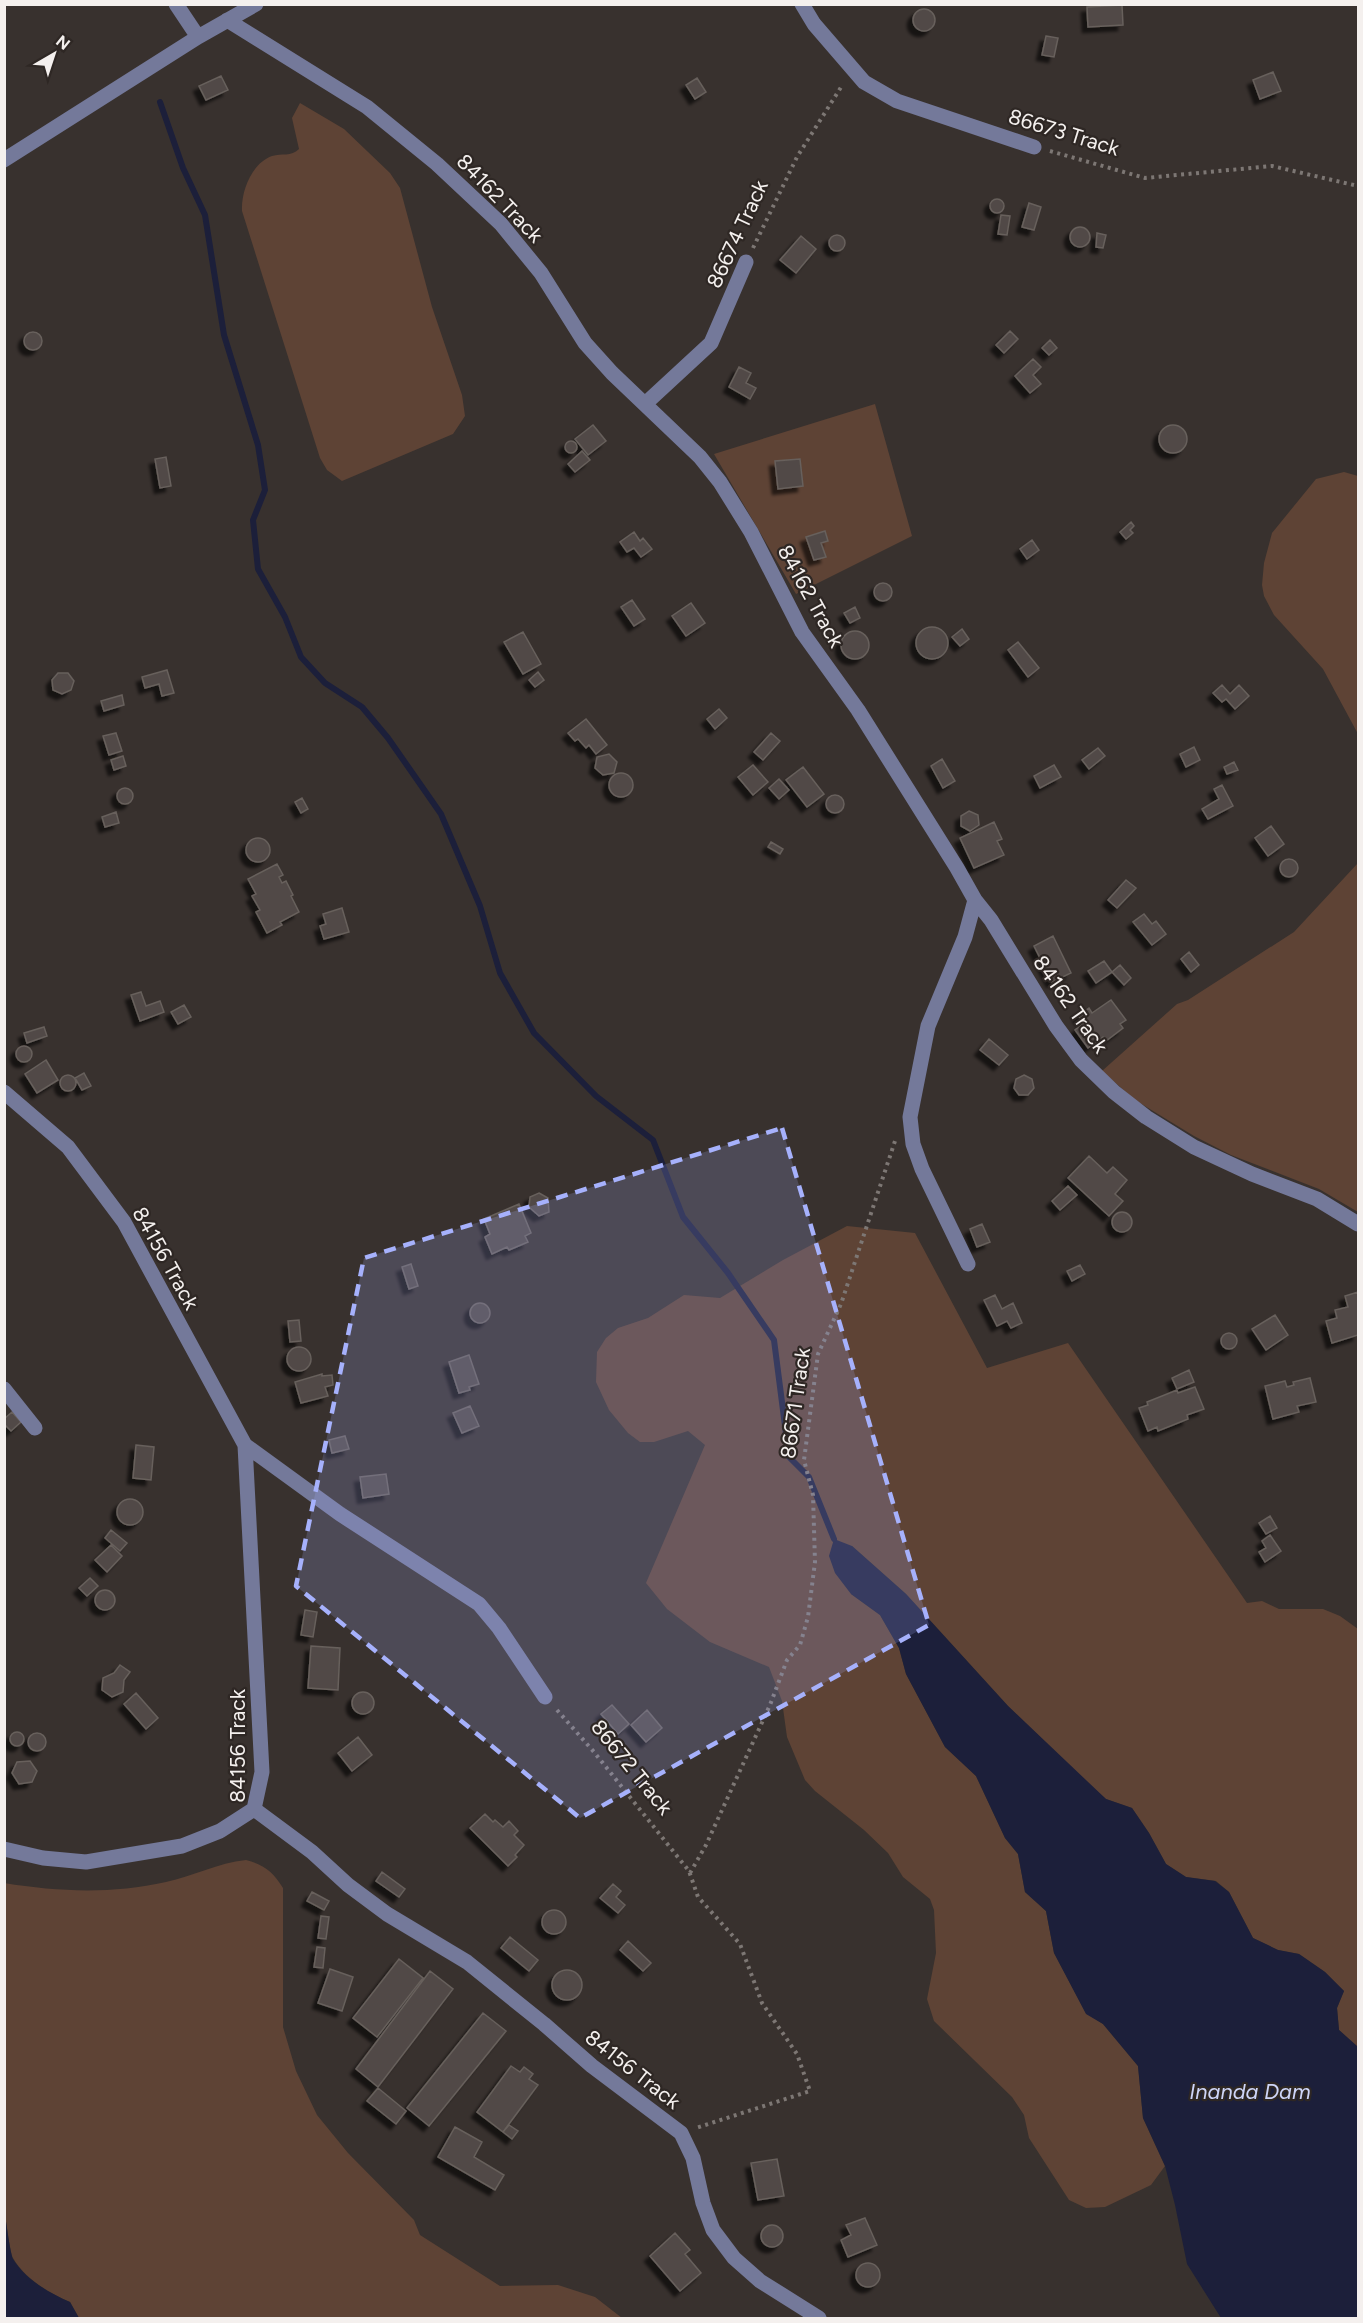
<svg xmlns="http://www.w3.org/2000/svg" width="1363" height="2323" font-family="Figtree,sans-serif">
	<defs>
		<filter id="shadow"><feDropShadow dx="-5.5" dy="5.5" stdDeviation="1.5" flood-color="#0009"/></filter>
	</defs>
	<rect width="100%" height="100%" fill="#38312e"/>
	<path fill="#5e4335" d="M300 103 344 129 390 173 400 188 432 307 462 395 465 416 453 434 342 481 327 470 320 458 242 211C241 191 252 163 272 156 282 153 291 157 299 149L292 118Z
		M875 404 912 536 796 594 714 454Z
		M1344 472 1358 476V734L1323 669 1274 615 1264 596 1262 585 1264 563 1272 533 1316 479Z
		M1358 850V1212L1319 1189 1231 1155 1194 1136 1135 1100 1102 1071 1177 1004 1188 1000 1294 932 1358 863Z
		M847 1226 915 1233 987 1368 1068 1343 1247 1603 1262 1601 1279 1609H1323L1340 1616 1358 1629V2047L1339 2030 1337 2008 1344 1991 1325 1972 1299 1954 1278 1950 1253 1938 1229 1892 1216 1881 1186 1877 1166 1864 1149 1833 1132 1808 1106 1799 1084 1780 1008 1706 906 1594 852 1546 851 1594 880 1615 899 1648 906 1674 945 1747 976 1776 1005 1838 1018 1854 1025 1892 1046 1911 1054 1953 1086 2013 1103 2024 1138 2066 1143 2118 1165 2166 1151 2185 1105 2207 1086 2208 1069 2200 1029 2138 1024 2115 1012 2097 934 2021 927 1999 936 1953 934 1910 930 1899 903 1877 888 1853 864 1830 815 1791 805 1780 787 1737 782 1701 769 1667 710 1642 667 1609 646 1583 705 1445 688 1431 654 1442H640L628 1433 609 1410 596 1382 597 1352 606 1338 618 1328 648 1318 684 1295 720 1298 783 1260Z
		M246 1860C265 1865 273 1872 283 1888V2027L296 2071 317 2115 348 2153 414 2220 420 2235 500 2286 558 2285 595 2297 622 2318H79L70 2302C49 2293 25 2279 13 2258 10 2252 7 2226 5 2216L4 1883C59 1892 112 1894 166 1882 193 1876 218 1863 246 1860Z"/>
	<path fill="#1c1f3a" d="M834 1539 852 1546 906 1594 1008 1706 1106 1799 1132 1808 1149 1833 1166 1864 1186 1877 1215 1881 1229 1892 1253 1938 1278 1950 1299 1954 1325 1972 1344 1991 1337 2008 1339 2030 1358 2047V2318H1221L1187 2264 1175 2205 1165 2166 1143 2118 1138 2066 1103 2024 1086 2014 1054 1953 1046 1911 1025 1892 1018 1854 1005 1838 976 1776 945 1747 906 1674 899 1648 880 1615 851 1594 835 1573 829 1556Z
		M5 2216C7 2226 10 2252 13 2259 25 2279 49 2293 70 2302L79 2318H5Z"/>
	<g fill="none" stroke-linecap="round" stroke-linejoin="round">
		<path stroke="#1c1f3a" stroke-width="6" d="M160 102 183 168 205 215 224 335 258 445 265 490 253 520 258 569 285 617 301 657 325 683 362 707 388 738 441 814 480 906 500 973 534 1033 596 1096 653 1140 683 1217 728 1273 774 1340 789 1457 809 1477 834 1539"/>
	</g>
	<path fill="#514a47" stroke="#67605c" stroke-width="1.5" filter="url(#shadow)" d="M1122 5 1123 25 1088 27 1087 7Z
		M913 20a11 11 0 1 1 22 0a11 11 0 1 1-22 0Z
		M1046 36 1058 38 1054 57 1042 55Z
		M1273 72 1281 91 1260 99 1253 80Z
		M221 76 228 90 206 100 199 86Z
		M697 78 706 92 695 99 686 85Z
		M990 206a7 7 0 1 1 14 0a7 7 0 1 1-14 0Z
		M1029 203 1041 207 1034 230 1022 227Z
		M1001 215 1010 216 1007 235 998 234Z
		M1070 237a10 10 0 1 1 20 0a10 10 0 1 1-20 0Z
		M1097 233 1106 235 1103 248 1096 247Z
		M829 243a8 8 0 1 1 16 0a8 8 0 1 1-16 0Z
		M801 236 816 249 796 273 780 260Z
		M1010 331 1018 339 1004 353 996 345Z
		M24 341a9 9 0 1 1 18 0a9 9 0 1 1-18 0Z
		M1050 340 1057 348 1049 355 1042 348Z
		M1033 359 1041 367 1033 375 1041 384 1030 393 1015 376Z
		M739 367 751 373 746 383 756 388 750 399 729 387Z
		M593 425 606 441 588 455 575 439Z
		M1159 439a14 14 0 1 1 28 0a14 14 0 1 1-28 0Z
		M565 447a6 6 0 1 1 12 0a6 6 0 1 1-12 0Z
		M582 451 590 460 575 472 568 464Z
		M166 457 171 486 160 488 155 459Z
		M800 459 803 486 778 489 775 461Z
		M1131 522 1134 526 1130 530 1133 533 1126 539 1120 532Z
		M825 531 828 541 821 543 826 557 814 560 806 537Z
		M634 532 640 541 643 538 652 549 641 557 634 548 627 552 620 542Z
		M1032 540 1039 550 1027 559 1020 549Z
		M874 592a9 9 0 1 1 18 0a9 9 0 1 1-18 0Z
		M632 600 645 619 634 626 621 607Z
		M691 603 705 623 686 636 672 616Z
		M855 607 860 618 850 623 844 613Z
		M916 643a16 16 0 1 1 32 0a16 16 0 1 1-32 0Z
		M962 629 969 639 960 646 952 637Z
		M841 645a14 14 0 1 1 28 0a14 14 0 1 1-28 0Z
		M523 632 541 664 523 674 504 642Z
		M1018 642 1039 668 1028 677 1008 650Z
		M167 670 174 693 162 696 159 684 145 688 142 677Z
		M538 672 544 680 535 687 529 680Z
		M58 673H68L74 681 71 690 62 694 53 690 52 680Z
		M1222 685 1230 694 1239 685 1249 696 1235 709 1226 699 1222 702 1213 693Z
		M122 695 124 705 104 711 101 701Z
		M719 709 727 718 715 729 707 719Z
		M586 719 607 745 596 754 589 745 586 748 578 739 575 741 568 733Z
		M116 733 122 751 109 755 103 736Z
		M771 733 780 741 763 760 754 752Z
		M1194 747 1200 760 1186 767 1180 754Z
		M1098 748 1105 756 1089 769 1082 760Z
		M609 754 617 762 614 773 603 775 595 768 597 757Z
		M123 756 126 766 114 770 111 760Z
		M942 759 955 781 943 788 931 766Z
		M1234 762 1238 770 1227 774 1224 767Z
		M753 765 768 782 753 795 738 777Z
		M1054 765 1061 777 1040 788 1034 776Z
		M803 767 824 794 807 807 786 780Z
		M609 785a12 12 0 1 1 24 0a12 12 0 1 1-24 0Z
		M779 779 789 790 779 799 769 788Z
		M1222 785 1233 806 1208 819 1202 809 1219 799 1214 789Z
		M117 796a8 8 0 1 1 16 0a8 8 0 1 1-16 0Z
		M826 804a9 9 0 1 1 18 0a9 9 0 1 1-18 0Z
		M302 798 308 809 301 813 295 802Z
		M969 811 978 815 979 825 970 831 961 826V816Z
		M116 812 119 823 105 827 102 817Z
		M994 822 1002 839 997 841 1004 855 974 868 960 838Z
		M1271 826 1284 844 1268 856 1255 838Z
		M246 850a12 12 0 1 1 24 0a12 12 0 1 1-24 0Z
		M771 842 783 849 780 854 768 847Z
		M1280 868a9 9 0 1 1 18 0a9 9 0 1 1-18 0Z
		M277 864 283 875 279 877 282 883 286 881 293 895 291 896 299 912 280 922 282 925 267 933 256 912 260 910 252 896 256 894 248 879Z
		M1126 880 1136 888 1117 908 1108 900Z
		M342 908 349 932 324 939 320 926 326 924 323 914Z
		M1144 914 1152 924 1156 921 1166 934 1152 945 1133 922Z
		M1053 936 1071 973 1052 982 1034 946Z
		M1189 952 1199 965 1191 972 1181 959Z
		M1104 961 1112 972 1096 983 1088 971Z
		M1120 965 1131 978 1124 985 1112 972Z
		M141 992 146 1006 160 1001 164 1012 140 1021 131 995Z
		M1111 1000 1126 1020 1120 1024 1123 1028 1106 1041 1103 1037 1088 1048 1075 1030 1084 1023 1078 1016 1089 1008 1092 1013Z
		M184 1005 191 1017 178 1024 171 1012Z
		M44 1027 47 1036 27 1043 24 1033Z
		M989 1039 1008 1055 999 1065 980 1050Z
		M16 1054a8 8 0 1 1 16 0a8 8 0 1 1-16 0Z
		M46 1060 58 1080 37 1093 25 1074Z
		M84 1073 91 1086 82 1090 75 1078Z
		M1024 1075 1032 1079 1034 1088 1028 1095H1019L1014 1088 1016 1079Z
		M60 1083a8 8 0 1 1 16 0a8 8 0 1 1-16 0Z
		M1089 1156 1107 1173 1113 1167 1127 1180 1115 1194 1123 1201 1109 1216 1068 1178Z
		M1068 1186 1077 1195 1060 1210 1052 1201Z
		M539 1193 548 1198 549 1212 539 1216 529 1207 530 1197Z
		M519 1204 531 1233 525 1236 528 1242 509 1250 507 1247 492 1254 485 1237 490 1234 484 1219Z
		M1112 1222a10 10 0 1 1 20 0a10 10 0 1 1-20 0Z
		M982 1224 990 1242 977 1247 970 1229Z
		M411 1264 418 1286 409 1289 402 1267Z
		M1080 1265 1085 1274 1072 1281 1067 1271Z
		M1358 1292V1335L1332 1343 1326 1321 1337 1318 1335 1310 1348 1307 1345 1296Z
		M995 1295 1002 1309 1013 1303 1022 1323 1011 1328 1007 1321 997 1326 984 1300Z
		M470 1313a10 10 0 1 1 20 0a10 10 0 1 1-20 0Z
		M1275 1315 1288 1335 1266 1350 1252 1329Z
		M299 1320 301 1341 290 1342 288 1321Z
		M1221 1341a8 8 0 1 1 16 0a8 8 0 1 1-16 0Z
		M287 1359a12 12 0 1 1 24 0a12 12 0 1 1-24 0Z
		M469 1355 479 1384 469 1387 470 1390 459 1393 449 1362Z
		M1189 1370 1194 1382 1177 1389 1172 1378Z
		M322 1374V1376L332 1375 333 1385 325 1387 328 1396 301 1403 295 1382Z
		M1310 1378 1316 1402 1297 1406 1299 1412 1273 1419 1265 1386 1285 1381 1287 1387 1294 1385 1293 1382Z
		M1195 1387 1204 1409 1187 1415 1188 1419 1158 1431 1157 1427 1148 1431 1139 1408 1148 1405 1147 1402 1177 1390 1178 1393Z
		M470 1406 479 1426 462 1433 453 1413Z
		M12 1412 21 1422 11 1431 4 1424V1419Z
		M345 1436 349 1449 332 1453 329 1440Z
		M136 1445 154 1447 151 1480 133 1478Z
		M386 1474 389 1494 363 1498 360 1477Z
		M117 1512a13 13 0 1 1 26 0a13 13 0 1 1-26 0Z
		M1270 1516 1277 1528 1266 1534 1259 1523Z
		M111 1530 127 1543 120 1551 105 1538Z
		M1270 1535 1281 1551 1265 1562 1259 1552 1266 1548 1262 1541Z
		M111 1545 122 1556 107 1572 95 1560Z
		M90 1578 98 1586 87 1596 79 1588Z
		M95 1600a10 10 0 1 1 20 0a10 10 0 1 1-20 0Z
		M305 1610 317 1612 313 1637 301 1635Z
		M311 1646 340 1648 338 1690 308 1688Z
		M120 1665 130 1672 124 1680 123 1692 112 1697 102 1690 103 1678 114 1673Z
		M352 1703a11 11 0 1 1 22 0a11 11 0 1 1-22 0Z
		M136 1693 158 1718 146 1729 124 1704Z
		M612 1705 629 1724 618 1734 601 1714Z
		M647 1710 662 1728 646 1742 631 1725Z
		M10 1739a7 7 0 1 1 14 0a7 7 0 1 1-14 0Z
		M28 1742a9 9 0 1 1 18 0a9 9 0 1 1-18 0Z
		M358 1737 372 1755 352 1771 338 1753Z
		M30 1761 37 1771 32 1782 19 1784 12 1773 17 1762Z
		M485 1814 493 1822 495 1820 503 1827 509 1821 518 1831 514 1835 524 1845 515 1855 517 1857 508 1866 470 1828Z
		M382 1872 405 1889 399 1897 376 1881Z
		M613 1884 621 1891 616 1897 625 1905 618 1913 600 1898Z
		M312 1892 329 1901 324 1910 307 1901Z
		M542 1922a12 12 0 1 1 24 0a12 12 0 1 1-24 0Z
		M321 1916 329 1917 326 1939 318 1938Z
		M510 1937 538 1960 529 1971 501 1948Z
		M628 1941 651 1963 643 1971 620 1950Z
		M317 1947 325 1948 323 1968 314 1967Z
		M399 1959 423 1978 377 2037 353 2018Z
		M330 1969 353 1977 342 2011 318 2003Z
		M552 1985a15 15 0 1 1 30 0a15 15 0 1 1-30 0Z
		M430 1971 453 1989 378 2087 356 2069Z
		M483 2013 506 2031 429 2126 407 2108Z
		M511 2066 520 2072 524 2067 533 2074 529 2079 538 2085 503 2132 477 2112Z
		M378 2088 406 2111 396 2124 367 2101Z
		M509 2125 518 2131 512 2139 503 2132Z
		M455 2127 482 2142 474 2157 504 2175 495 2190 438 2157Z
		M777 2159 784 2196 758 2200 751 2163Z
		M865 2218 877 2245 848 2257 841 2240 851 2235 846 2225Z
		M761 2236a11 11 0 1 1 22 0a11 11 0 1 1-22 0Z
		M675 2233 690 2250 685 2254 701 2273 680 2291 650 2256Z
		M856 2275a12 12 0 1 1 24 0a12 12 0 1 1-24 0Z"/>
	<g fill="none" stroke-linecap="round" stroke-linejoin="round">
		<path stroke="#7d7774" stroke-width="4" stroke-dasharray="3 4.5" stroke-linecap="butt" d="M1050 151 1145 178 1272 166 1358 186
			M753 248 797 157 843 84
			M557 1710 594 1752 689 1871 698 1897 740 1944 762 2003 797 2054 810 2091 696 2128
			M690 1873 706 1845 770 1705 787 1660 800 1645 808 1617 815 1562 813 1495 804 1460 818 1354 841 1304 895 1141"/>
		<path stroke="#74799a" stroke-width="15" d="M176 4 198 37
			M802 4 814 24 864 82 897 101 1034 147
			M227 20 367 107 437 164 501 224 541 273 585 343 612 373 700 457 720 482 751 532 802 632 858 710 957 868 975 900 991 920 1056 1026 1081 1060 1114 1092 1146 1117 1194 1147 1252 1174 1317 1199 1358 1224
			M4 160 198 37 256 4
			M645 404 711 343 746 262
			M4 1092 68 1147 124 1222 245 1445 262 1772 254 1809
			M968 1264 922 1169 913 1144 910 1117 928 1026 965 937 975 900
			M4 1389 35 1428
			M245 1445 340 1514 479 1604 499 1628 545 1697
			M254 1809 312 1852 348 1885 387 1914 467 1962 544 2024 592 2066 681 2133 693 2158 703 2203 713 2230 734 2258 760 2281 819 2318
			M4 1849 43 1858 86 1862 182 1846 220 1831 254 1809"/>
	</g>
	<path fill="#a6b1fc" fill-opacity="0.2" stroke="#a6b1fc" stroke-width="4.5" stroke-dasharray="12 8" stroke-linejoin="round" d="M782 1128 929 1625 580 1818 296 1586 364 1258Z"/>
	<g text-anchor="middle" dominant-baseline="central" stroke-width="4.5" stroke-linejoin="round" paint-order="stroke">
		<g font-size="21" fill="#f4f0ee" stroke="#2e2724">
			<text transform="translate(1064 132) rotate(17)">86673 Track</text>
			<text transform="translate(500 198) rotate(46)">84162 Track</text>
			<text transform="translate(737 234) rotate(-65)">86674 Track</text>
			<text transform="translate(811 596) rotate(61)">84162 Track</text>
			<text transform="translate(1071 1004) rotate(55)">84162 Track</text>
			<text transform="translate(166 1258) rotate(61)">84156 Track</text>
			<text transform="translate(795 1403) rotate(-82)">86671 Track</text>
			<text transform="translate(237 1746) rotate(-90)">84156 Track</text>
			<text transform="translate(632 1767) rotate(51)">86672 Track</text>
			<text transform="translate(633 2069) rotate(38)">84156 Track</text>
		</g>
		<g font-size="22" font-style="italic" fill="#ced5f8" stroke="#2e2724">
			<text x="1250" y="2091">Inanda Dam</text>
		</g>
	</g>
	<rect width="1363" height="2323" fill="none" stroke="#f4f0ee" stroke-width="12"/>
	<g transform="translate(54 54) rotate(39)" stroke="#2e2724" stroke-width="4.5" paint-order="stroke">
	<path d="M0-4.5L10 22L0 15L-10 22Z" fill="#f4f0ee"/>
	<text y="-9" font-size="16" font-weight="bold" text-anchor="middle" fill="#f4f0ee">N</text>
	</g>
</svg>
